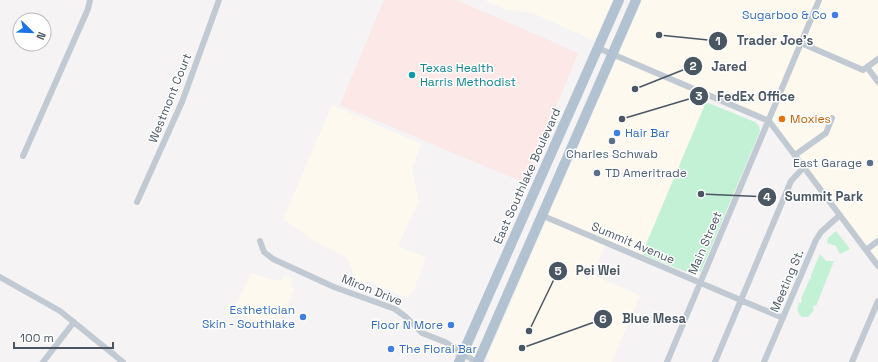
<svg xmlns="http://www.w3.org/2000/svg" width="878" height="362" viewBox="0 0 878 362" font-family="'Space Grotesk',sans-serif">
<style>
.commercial{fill:#fdf9ef}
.medical{fill:#fce8e6}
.green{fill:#c3f1d5}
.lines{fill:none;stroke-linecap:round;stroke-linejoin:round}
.minor{stroke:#c1cad2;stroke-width:6}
.primary{stroke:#b3c2d1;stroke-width:10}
.shop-dot{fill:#3f7fe0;stroke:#fff;stroke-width:1.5}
.culture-dot{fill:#0f9aa8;stroke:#fff;stroke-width:1.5}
.food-dot{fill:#e8710a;stroke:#fff;stroke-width:1.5}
.service-dot{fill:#5c6f8a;stroke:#fff;stroke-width:1.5}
.labels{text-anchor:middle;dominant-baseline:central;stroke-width:3;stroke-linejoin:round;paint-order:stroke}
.shop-label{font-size:12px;fill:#366cbe;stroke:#fff;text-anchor:end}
.culture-label{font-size:12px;fill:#0d838f;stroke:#fff;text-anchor:start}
.street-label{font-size:12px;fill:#4a5661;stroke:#fff}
.food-label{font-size:12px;fill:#c56008;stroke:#fff;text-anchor:start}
.service-label{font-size:12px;fill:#4e5e75;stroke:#fff}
.leader{fill:none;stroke:#4a5661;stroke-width:1.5}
.callout-dot{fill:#4a5661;stroke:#fff;stroke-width:1.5}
.mark-label{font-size:12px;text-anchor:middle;font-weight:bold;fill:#fff}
.callout-label{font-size:13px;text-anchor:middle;font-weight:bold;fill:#4a5661;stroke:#fff;stroke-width:3;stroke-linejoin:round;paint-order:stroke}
</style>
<rect width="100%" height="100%" fill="#f5f3f3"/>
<path class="commercial" d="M484 0H613L594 41 533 13 505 9Z
M642 0H878V266L769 121 710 95 640 258 606 244 592 275 640 295 612 362H490L487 357Z
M332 105 421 144 412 169 419 201 398 246 426 257 414 290 406 298 366 280 363 287 355 279 347 258 313 240 283 219Z
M251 273 274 280 281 281 285 275 293 279 290 286 294 289 277 330 233 312Z"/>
<path class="medical" d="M384 0H456L578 53 525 183 340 105Z"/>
<path class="green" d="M706 102 755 122 759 126 760 131 701 271 694 275 642 254Z
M836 231 850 249 840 254 836 246 827 243 828 238Z
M820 254 826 261H834L816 306 814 305 813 308 814 310 808 317H802C797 313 797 309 799 303H801L802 300 801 299 810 278 811 279V275Z"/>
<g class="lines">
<path class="minor" d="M801 43 863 70 878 59
M598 48 769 121 878 266
M867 67 878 82
M795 155 826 133 832 118
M23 156 88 9 90 0
M137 202 182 102 219 0
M541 215 783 318
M260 241 264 252 273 259 334 287 395 309 406 317 422 333 445 342 476 362
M866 250 878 241
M0 277 60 311 123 362
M43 362 74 322
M667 362 819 0
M715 362 791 181 804 167
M764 362 816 240 821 232 840 215
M852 362 878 301"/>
<path class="primary" d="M459 362 619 0
M478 362 636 0"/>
</g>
<g class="shop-dot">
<circle cx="835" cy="15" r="4"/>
<circle cx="617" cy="133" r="4"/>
<circle cx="303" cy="317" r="4"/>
<circle cx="451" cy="325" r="4"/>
<circle cx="391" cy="349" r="4"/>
</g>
<circle class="culture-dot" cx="412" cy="75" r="4"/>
<circle class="food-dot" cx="782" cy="119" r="4"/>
<g class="service-dot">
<circle cx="612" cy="141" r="4"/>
<circle cx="870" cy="163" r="4"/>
<circle cx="597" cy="173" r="4"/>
</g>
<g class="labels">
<g class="shop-label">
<text x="827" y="15">Sugarboo &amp; Co</text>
<text x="625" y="133" text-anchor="start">Hair Bar</text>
<text x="295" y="310">Esthetician<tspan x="295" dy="14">Skin - Southlake</tspan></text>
<text x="443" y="325">Floor N More</text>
<text x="399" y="349" text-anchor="start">The Floral Bar</text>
</g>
<g class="culture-label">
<text x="420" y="68">Texas Health<tspan x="420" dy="14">Harris Methodist</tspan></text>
</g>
<g class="street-label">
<text transform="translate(170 98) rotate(-68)">Westmont Court</text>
<text transform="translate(527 176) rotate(-66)">East Southlake Boulevard</text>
<text transform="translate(633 243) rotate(23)">Summit Avenue</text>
<text transform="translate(705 243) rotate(-67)">Main Street</text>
<text transform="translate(787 281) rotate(-67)">Meeting St.</text>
<text transform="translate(372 290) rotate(22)">Miron Drive</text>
</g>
<g class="food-label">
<text x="790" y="119">Moxies</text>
</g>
<g class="service-label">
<text x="612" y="154">Charles Schwab</text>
<text x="862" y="163" text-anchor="end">East Garage</text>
<text x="605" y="173" text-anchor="start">TD Ameritrade</text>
</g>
</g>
<path class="leader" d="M659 35L718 41M635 89L693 66M622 119L699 96M701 194L767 197M529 331L558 271M522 348L603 319"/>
<g class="callout-dot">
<circle cx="659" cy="35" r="4"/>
<circle cx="635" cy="89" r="4"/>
<circle cx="622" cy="119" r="4"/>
<circle cx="701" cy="194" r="4"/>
<circle cx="529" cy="331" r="4"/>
<circle cx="522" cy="348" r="4"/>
<circle cx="718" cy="41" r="10"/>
<circle cx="693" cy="66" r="10"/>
<circle cx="699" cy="96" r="10"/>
<circle cx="767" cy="197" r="10"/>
<circle cx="558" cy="271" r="10"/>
<circle cx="603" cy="319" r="10"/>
</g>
<g class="mark-label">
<text x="718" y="45">1</text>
<text x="693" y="70">2</text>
<text x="699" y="100">3</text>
<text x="767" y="201">4</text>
<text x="558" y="275">5</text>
<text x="603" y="323">6</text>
</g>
<g class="callout-label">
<text x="775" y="45">Trader Joe's</text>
<text x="729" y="71">Jared</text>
<text x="756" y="101">FedEx Office</text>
<text x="824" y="201">Summit Park</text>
<text x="598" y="275">Pei Wei</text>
<text x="654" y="323">Blue Mesa</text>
</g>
<g transform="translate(32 32) rotate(113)"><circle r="19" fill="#ffffff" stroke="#b7bbc0"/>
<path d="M0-3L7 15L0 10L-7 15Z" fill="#1a73e8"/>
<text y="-6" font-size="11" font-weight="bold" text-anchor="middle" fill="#4a5661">N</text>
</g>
<path d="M14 342v6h99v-6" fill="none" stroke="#4a5661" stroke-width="2"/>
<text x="20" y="342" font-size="12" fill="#4a5661" stroke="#ffffff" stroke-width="3" paint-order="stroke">100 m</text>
</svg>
